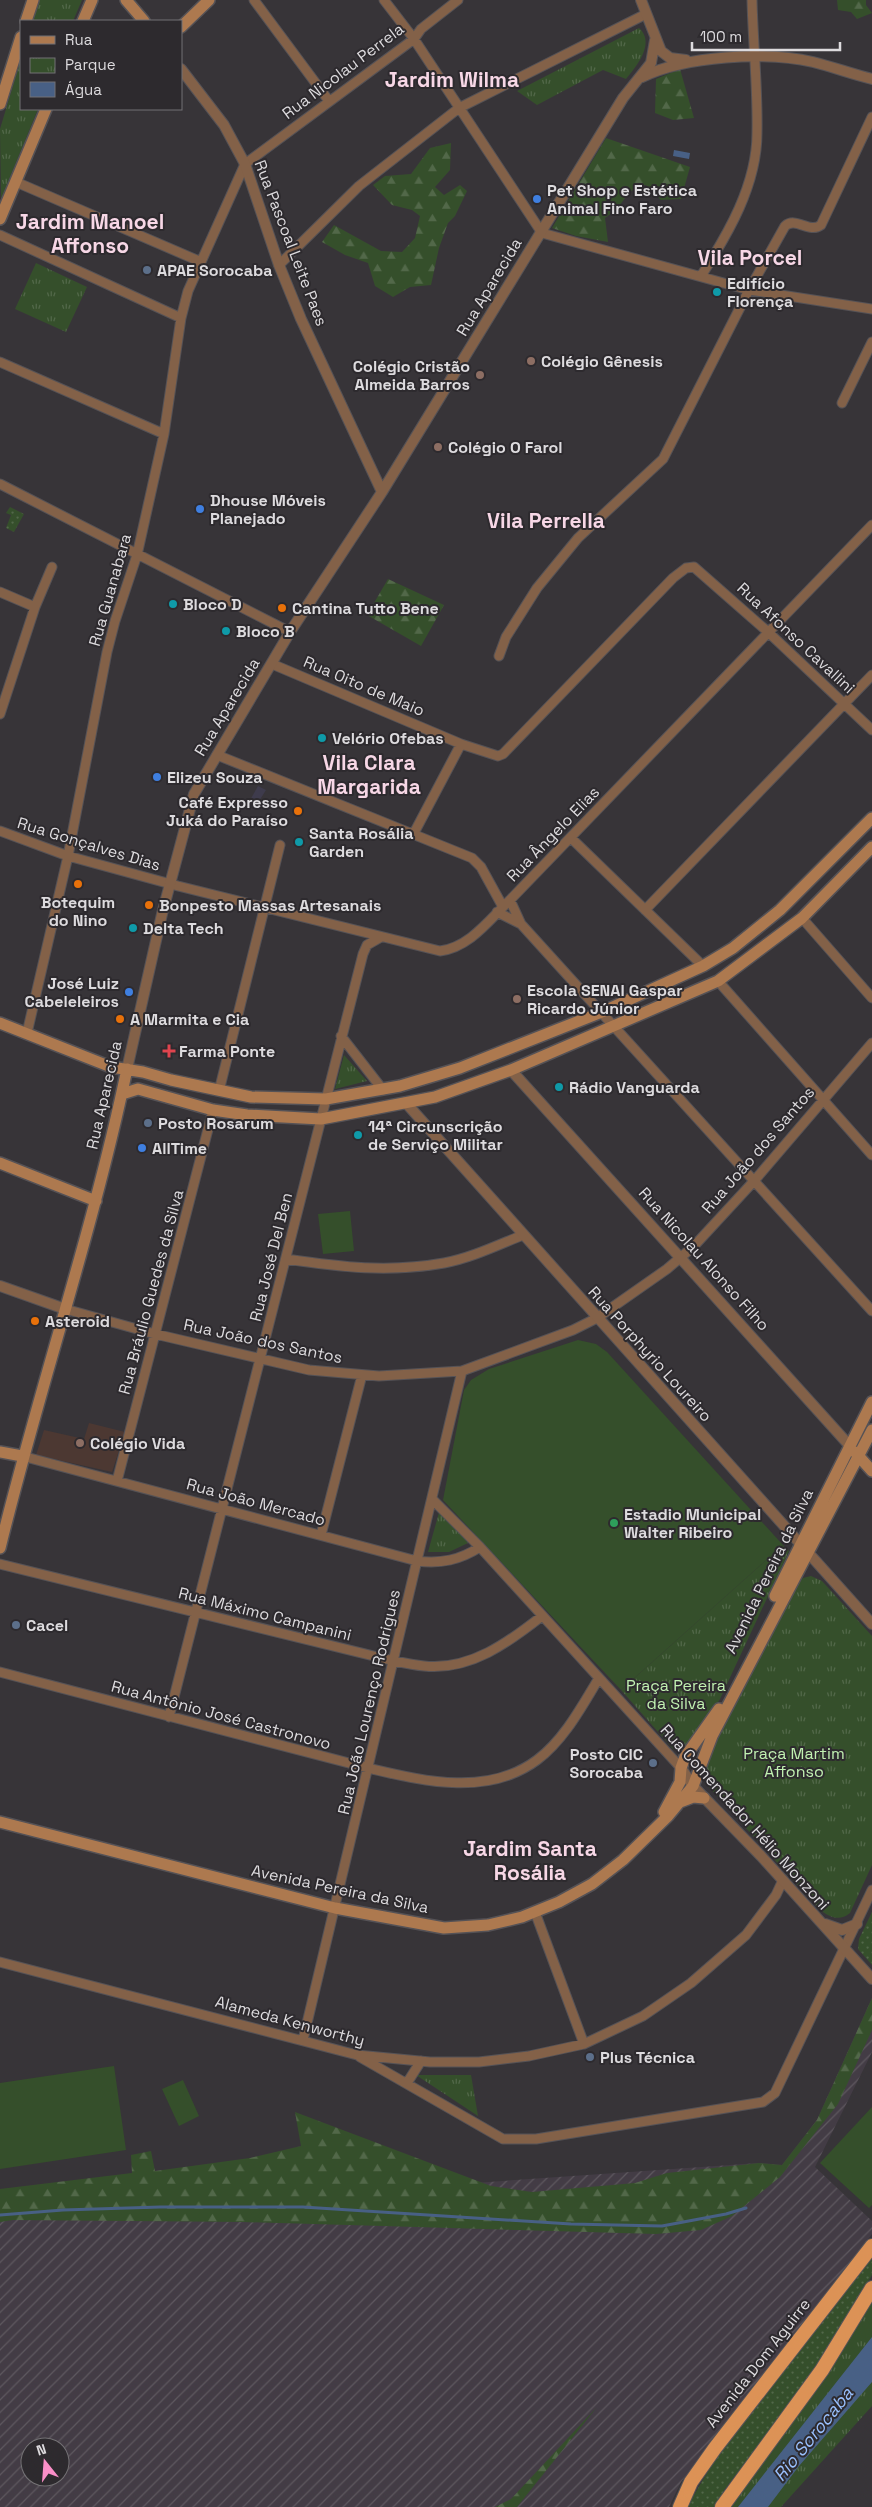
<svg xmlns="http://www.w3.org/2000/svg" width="872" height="2507" viewBox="0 0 872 2507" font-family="'Space Grotesk',sans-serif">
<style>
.commercial{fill:#3e3b4c}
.industrial{fill:url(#industrial-furrows);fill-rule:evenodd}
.education{fill:#4c3832}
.grass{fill:url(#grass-dots)}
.forest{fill:url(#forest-firs)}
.park{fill:url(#park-tufts)}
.pitch{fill:#354f2b}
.water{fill:#486085}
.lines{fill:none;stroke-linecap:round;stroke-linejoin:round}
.stream{stroke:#486085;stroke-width:3}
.minor-casing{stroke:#555256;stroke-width:11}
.tertiary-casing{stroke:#555256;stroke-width:12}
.secondary-casing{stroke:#555256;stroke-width:14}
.trunk-casing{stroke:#555256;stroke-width:16}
.minor{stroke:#836148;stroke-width:9}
.tertiary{stroke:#836148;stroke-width:10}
.secondary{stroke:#ad794f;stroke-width:11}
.trunk{stroke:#dc9256;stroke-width:14}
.shop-dot{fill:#3f7fe0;stroke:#2d2a2e;stroke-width:2}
.service-dot{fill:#5c6f8a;stroke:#2d2a2e;stroke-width:2}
.culture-dot{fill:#0f9aa8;stroke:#2d2a2e;stroke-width:2}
.education-dot{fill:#8d6e63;stroke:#2d2a2e;stroke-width:2}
.food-dot{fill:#e8710a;stroke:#2d2a2e;stroke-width:2}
.health-dot{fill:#e0444e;stroke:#2d2a2e;stroke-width:2}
.leisure-dot{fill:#2e9e5b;stroke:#2d2a2e;stroke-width:2}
.labels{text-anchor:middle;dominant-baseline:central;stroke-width:4;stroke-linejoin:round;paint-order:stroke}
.street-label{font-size:16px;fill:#dddbde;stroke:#2d2a2e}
.poi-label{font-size:16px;font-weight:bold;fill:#dddbde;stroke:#2d2a2e;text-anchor:start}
.park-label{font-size:16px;fill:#c1f1b1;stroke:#2d2a2e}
.water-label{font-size:18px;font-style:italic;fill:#99c0fe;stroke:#2d2a2e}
.district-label{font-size:21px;font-weight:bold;fill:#f7d7e6;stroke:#2d2a2e}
</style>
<defs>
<pattern id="industrial-furrows" width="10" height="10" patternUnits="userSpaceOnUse" patternTransform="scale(1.25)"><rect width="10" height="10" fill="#433c45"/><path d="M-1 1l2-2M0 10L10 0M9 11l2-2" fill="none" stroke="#5e585f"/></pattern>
<pattern id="grass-dots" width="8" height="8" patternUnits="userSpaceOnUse" patternTransform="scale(1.25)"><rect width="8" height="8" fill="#354f2b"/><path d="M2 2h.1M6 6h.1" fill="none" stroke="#526849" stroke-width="1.8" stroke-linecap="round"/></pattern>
<pattern id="forest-firs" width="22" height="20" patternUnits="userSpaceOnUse" patternTransform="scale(1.25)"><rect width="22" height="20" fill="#354f2b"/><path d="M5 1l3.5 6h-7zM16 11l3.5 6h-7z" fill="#526849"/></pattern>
<pattern id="park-tufts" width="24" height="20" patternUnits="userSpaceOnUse" patternTransform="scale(1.25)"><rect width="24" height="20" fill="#354f2b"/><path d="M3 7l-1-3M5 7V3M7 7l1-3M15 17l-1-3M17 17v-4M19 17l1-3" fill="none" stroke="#526849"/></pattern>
</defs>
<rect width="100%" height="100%" fill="#373438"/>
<path class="commercial" d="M258 786 266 790 256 806 249 802Z"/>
<path class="industrial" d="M872 1998V2052L815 2167 872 2221V2234L681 2482 669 2507H0V2207L317 2194 759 2163 782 2165 817 2120ZM30 2447H60V2477H30Z"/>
<path class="education" d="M89 1423 125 1432 112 1472 36 1455 44 1430 84 1439Z"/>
<path class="grass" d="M10 507 24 514 14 532 6 528 11 515 6 513Z
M872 1912V1965L858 1949 859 1939Z
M872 2255V2275L818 2367 725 2489 714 2507H687L722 2447Z"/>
<path class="forest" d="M837 0H866V5L872 13 857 19 851 12 838 10Z
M680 69 694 118 673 120 655 113 656 79Z
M606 138 690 167 681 199 661 200 646 185C630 187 628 196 618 207 615 211 610 214 605 218L608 242 576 236 552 228Z
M451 143 450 170 435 187 444 195 460 185 467 191 455 216 448 223 439 248 431 285 410 287 393 297 375 286 368 263 345 255 322 242 334 225 381 251 402 252 415 238 420 216 412 210 392 205 373 185 385 176 411 174 430 148Z
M388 579 444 605 421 646 367 615Z
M872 1998V2030L838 2104 780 2177 732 2216 701 2230 656 2234 243 2222 13 2220 0 2222V2189L132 2173 131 2155 151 2151 155 2171 250 2158 301 2146 295 2112 491 2186 532 2192 635 2183 667 2173 759 2163 782 2165 817 2120Z
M597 2407 517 2507H495L511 2499Z"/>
<path class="park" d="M39 0H82L73 21H33Z
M639 28C656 43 636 67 626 79L603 70 537 105 517 91Z
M21 59V109H38L1 199 0 129Z
M36 263 87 287 66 332 15 309Z
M344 1055 367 1081 335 1089Z
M440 1509 468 1543 449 1552H428Z
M783 1545 789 1551 720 1699 689 1749 674 1750 621 1690Z
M811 1576 822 1581 872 1636V1865L850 1913C839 1922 830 1917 820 1910L708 1786 703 1779 704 1766 797 1586 803 1578Z
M416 2075H471L478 2116Z
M872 2301V2406L781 2507H729Z"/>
<path class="pitch" d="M350 1211 354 1251 323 1254 318 1214Z
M578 1340 596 1344 607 1352 783 1545 621 1690 443 1500 464 1390 471 1380 489 1369Z
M114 2066 126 2150 0 2169V2083Z
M183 2080 199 2116 179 2126 162 2089Z
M872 2107V2205L869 2208 820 2163Z"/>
<path class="water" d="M674 150 690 153 689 159 673 156Z
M872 2337V2382L799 2466 768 2507H738Z"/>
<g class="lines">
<path class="stream" d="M0 2215 63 2210 160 2207H303L571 2224 662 2226 726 2214 746 2208"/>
<g class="minor-casing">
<path id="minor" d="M254 0 329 101
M384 0 414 39 542 233 749 290 872 309
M16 182 199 261
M0 235 181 318
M279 265 359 186 459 108 646 14
M701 276C728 234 757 185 757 133 758 89 753 44 752 0
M0 362 164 434
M842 403 872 342
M0 484 290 632
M0 592 35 607
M499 656 506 637 537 588 578 538 663 459 749 290 785 226C796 216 809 234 821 225L872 117
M272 664 461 744 498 756 503 754 673 578 686 568 694 567 768 632 872 730
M0 714 35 607 52 567
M217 755 472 858 481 867 503 907
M0 831 68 856 178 886 440 951C470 947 489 920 510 900L872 525
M414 833 461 744
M571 838 703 966
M510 900 521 924 872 1311
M645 910 872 675
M497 912 521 924
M802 918 872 998
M718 981 872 1155
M27 1033 68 856 107 652 115 621 137 555 164 434 181 318 188 291 245 164 414 39 421 29 458 0
M341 1036 383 1090
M219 1091 280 845
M286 1259C341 1267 388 1273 444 1263 471 1258 498 1245 523 1235
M65 1309 155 1334 309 1370 379 1376 462 1371 573 1330 597 1318 667 1269 694 1246 754 1181 872 1043
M22 1456 417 1561C441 1564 460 1560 480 1547
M117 1481 213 1110
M432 1499 480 1547 681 1768
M321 1535 362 1375
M0 1564 394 1661C404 1663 414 1665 424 1666 470 1671 509 1642 542 1616
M0 1672 368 1768C424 1781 487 1797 537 1760 564 1740 582 1706 599 1678
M169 1717 363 954 367 945 381 937
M535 1912 584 2044
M0 1962 357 2055 430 2062H479L529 2056 584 2044 643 2016 691 1983 746 1935 776 1895 783 1880
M303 2040 462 1371
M360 2057 503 2139H536L763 2102 775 2093 872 1890
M407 2083 421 2061"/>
</g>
<g class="tertiary-casing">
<path id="tertiary" d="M641 0 661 51 670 58 686 60
M181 69 224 125 245 164 279 265 301 319 382 492
M642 77C686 56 765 51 813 62 833 67 852 74 872 79
M127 1069 162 914 194 794 290 632 382 492 623 98 651 63 655 40
M511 1070 849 1445
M406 1103 872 1624
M0 1286 65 1309
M681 1768 693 1786 761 1856 872 1979
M825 1924 842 1930 857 1924"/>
</g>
<g class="secondary-casing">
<path id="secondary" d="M126 0 144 21
M26 21 33 0
M83 21 92 0
M181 27 209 0
M0 104 21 37
M0 219 46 109
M0 1023 111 1067 143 1072 171 1080 251 1097 326 1099 400 1086 460 1068 602 1012 703 966 733 948 780 910 872 818
M122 1094 138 1089 213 1110 247 1115 321 1119 435 1097 511 1070 718 981 802 918 872 847
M0 1163 96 1201
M0 1452 22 1456
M855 1452 872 1471
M0 1548C39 1388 93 1231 127 1069
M775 1596 872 1402
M680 1802 693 1797 704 1798
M664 1812 680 1782 681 1768 685 1757 719 1709
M0 1822 335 1908 444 1928 488 1925 522 1917 559 1902 592 1884 623 1860 668 1816 693 1786 712 1736 872 1430"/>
</g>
<g class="trunk-casing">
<path id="trunk" d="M680 2507 691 2482 715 2448 872 2246
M722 2507 822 2370 872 2288"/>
</g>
<use href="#minor" class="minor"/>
<use href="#tertiary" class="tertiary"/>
<use href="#secondary" class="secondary"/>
<use href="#trunk" class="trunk"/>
</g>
<g class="shop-dot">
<circle cx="537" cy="199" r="5"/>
<circle cx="200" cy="509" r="5"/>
<circle cx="157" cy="777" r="5"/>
<circle cx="129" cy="992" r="5"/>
<circle cx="142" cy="1148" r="5"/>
</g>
<g class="service-dot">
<circle cx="147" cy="270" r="5"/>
<circle cx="148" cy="1123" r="5"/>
<circle cx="16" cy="1625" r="5"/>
<circle cx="653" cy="1763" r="5"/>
<circle cx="590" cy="2057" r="5"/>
</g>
<g class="culture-dot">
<circle cx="717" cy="292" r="5"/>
<circle cx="173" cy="604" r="5"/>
<circle cx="226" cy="631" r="5"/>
<circle cx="322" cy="738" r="5"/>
<circle cx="299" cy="842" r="5"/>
<circle cx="133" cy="928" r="5"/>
<circle cx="559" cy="1087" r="5"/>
<circle cx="358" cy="1135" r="5"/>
</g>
<g class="education-dot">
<circle cx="531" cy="361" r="5"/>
<circle cx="480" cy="375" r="5"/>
<circle cx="438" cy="447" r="5"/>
<circle cx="517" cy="999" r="5"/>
<circle cx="80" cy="1443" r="5"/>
</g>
<g class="food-dot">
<circle cx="282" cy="608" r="5"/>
<circle cx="298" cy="811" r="5"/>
<circle cx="78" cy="884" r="5"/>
<circle cx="149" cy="905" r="5"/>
<circle cx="120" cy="1019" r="5"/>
<circle cx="35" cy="1321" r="5"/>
</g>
<path class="health-dot" d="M166.5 1043.5h5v5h5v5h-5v5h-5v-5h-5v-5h5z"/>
<circle class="leisure-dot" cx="614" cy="1523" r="5"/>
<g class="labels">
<g class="street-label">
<text transform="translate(343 71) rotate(-37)">Rua Nicolau Perrela</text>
<text transform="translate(291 243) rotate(69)">Rua Pascoal Leite Paes</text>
<text transform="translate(489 287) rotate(-59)">Rua Aparecida</text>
<text transform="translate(110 590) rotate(-74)">Rua Guanabara</text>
<text transform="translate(796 638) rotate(43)">Rua Afonso Cavallini</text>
<text transform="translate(364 686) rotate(23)">Rua Oito de Maio</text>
<text transform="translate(227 707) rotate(-59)">Rua Aparecida</text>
<text transform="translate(553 834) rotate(-46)">Rua Ângelo Elias</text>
<text transform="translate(89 844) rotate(17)">Rua Gonçalves Dias</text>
<text transform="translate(104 1095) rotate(-77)">Rua Aparecida</text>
<text transform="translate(758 1150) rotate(-49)">Rua João dos Santos</text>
<text transform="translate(271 1257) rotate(-76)">Rua José Del Ben</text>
<text transform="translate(704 1259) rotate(48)">Rua Nicolau Alonso Filho</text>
<text transform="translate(151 1292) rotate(-75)">Rua Bráulio Guedes da Silva</text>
<text transform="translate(263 1341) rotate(12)">Rua João dos Santos</text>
<text transform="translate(650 1354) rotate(48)">Rua Porphyrio Loureiro</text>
<text transform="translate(256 1502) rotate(15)">Rua João Mercado</text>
<text transform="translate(769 1571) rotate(-64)">Avenida Pereira da Silva</text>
<text transform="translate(265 1614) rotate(14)">Rua Máximo Campanini</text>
<text transform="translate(369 1702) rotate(-77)">Rua João Lourenço Rodrigues</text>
<text transform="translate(221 1715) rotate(15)">Rua Antônio José Castronovo</text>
<text transform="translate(745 1817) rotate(48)">Rua Comendador Hélio Monzoni</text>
<text transform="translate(340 1889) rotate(12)">Avenida Pereira da Silva</text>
<text transform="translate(290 2021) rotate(15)">Alameda Kenworthy</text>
<text transform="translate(758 2363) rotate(-52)">Avenida Dom Aguirre</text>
</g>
<g class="poi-label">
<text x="547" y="190">Pet Shop e Estética<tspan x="547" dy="18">Animal Fino Faro</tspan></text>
<text x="157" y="270">APAE Sorocaba</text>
<text x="727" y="283">Edifício<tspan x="727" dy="18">Florença</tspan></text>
<text x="541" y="361">Colégio Gênesis</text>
<text x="470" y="366" text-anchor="end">Colégio Cristão<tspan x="470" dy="18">Almeida Barros</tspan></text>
<text x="448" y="447">Colégio O Farol</text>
<text x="210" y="500">Dhouse Móveis<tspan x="210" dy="18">Planejado</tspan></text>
<text x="183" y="604">Bloco D</text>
<text x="292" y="608">Cantina Tutto Bene</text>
<text x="236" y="631">Bloco B</text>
<text x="332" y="738">Velório Ofebas</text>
<text x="167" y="777">Elizeu Souza</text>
<text x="288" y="802" text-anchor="end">Café Expresso<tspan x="288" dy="18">Juká do Paraíso</tspan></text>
<text x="309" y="833">Santa Rosália<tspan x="309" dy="18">Garden</tspan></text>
<text x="78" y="902" text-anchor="middle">Botequim<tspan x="78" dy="18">do Nino</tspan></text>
<text x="159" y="905">Bonpesto Massas Artesanais</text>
<text x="143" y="928">Delta Tech</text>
<text x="119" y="983" text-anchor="end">José Luiz<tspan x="119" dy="18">Cabeleleiros</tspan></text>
<text x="527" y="990">Escola SENAI Gaspar<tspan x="527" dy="18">Ricardo Júnior</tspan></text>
<text x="130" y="1019">A Marmita e Cia</text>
<text x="179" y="1051">Farma Ponte</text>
<text x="569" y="1087">Rádio Vanguarda</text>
<text x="158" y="1123">Posto Rosarum</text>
<text x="368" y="1126">14ª Circunscrição<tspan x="368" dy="18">de Serviço Militar</tspan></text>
<text x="152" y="1148">AllTime</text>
<text x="45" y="1321">Asteroid</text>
<text x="90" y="1443">Colégio Vida</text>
<text x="624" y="1514">Estadio Municipal<tspan x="624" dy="18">Walter Ribeiro</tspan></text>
<text x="26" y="1625">Cacel</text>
<text x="643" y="1754" text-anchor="end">Posto CIC<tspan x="643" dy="18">Sorocaba</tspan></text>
<text x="600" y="2057">Plus Técnica</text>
</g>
<g class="park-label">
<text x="676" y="1685">Praça Pereira<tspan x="676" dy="18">da Silva</tspan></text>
<text x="794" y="1753">Praça Martim<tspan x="794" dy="18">Affonso</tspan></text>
</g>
<g class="water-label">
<text transform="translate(813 2434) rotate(-51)">Rio Sorocaba</text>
</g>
<g class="district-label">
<text x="452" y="79">Jardim Wilma</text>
<text x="90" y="221">Jardim Manoel<tspan x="90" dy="24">Affonso</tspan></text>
<text x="750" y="257">Vila Porcel</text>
<text x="546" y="520">Vila Perrella</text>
<text x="369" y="762">Vila Clara<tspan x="369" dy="24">Margarida</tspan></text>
<text x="530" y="1848">Jardim Santa<tspan x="530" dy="24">Rosália</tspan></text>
</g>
</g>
<rect x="20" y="20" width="162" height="90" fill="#2d2a2e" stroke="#737174"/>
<rect x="30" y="36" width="25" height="8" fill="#ad794f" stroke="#737174"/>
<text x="65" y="45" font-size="15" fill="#dddbde">Rua</text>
<rect x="30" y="58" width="25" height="15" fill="url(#park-tufts)" stroke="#737174"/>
<text x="65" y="70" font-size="15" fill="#dddbde">Parque</text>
<rect x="30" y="82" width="25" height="15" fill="#486085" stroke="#737174"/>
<text x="65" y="95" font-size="15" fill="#dddbde">Água</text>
<g transform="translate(45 2462) rotate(343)"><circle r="24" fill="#2d2a2e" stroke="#737174"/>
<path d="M0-4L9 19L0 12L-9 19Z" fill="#fa8fc8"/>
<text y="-8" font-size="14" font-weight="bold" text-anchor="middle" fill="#dddbde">N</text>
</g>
<path d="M692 42v8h148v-8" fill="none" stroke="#dddbde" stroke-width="2.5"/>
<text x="700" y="42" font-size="15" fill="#dddbde" stroke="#2d2a2e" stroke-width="4" paint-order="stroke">100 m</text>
</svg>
